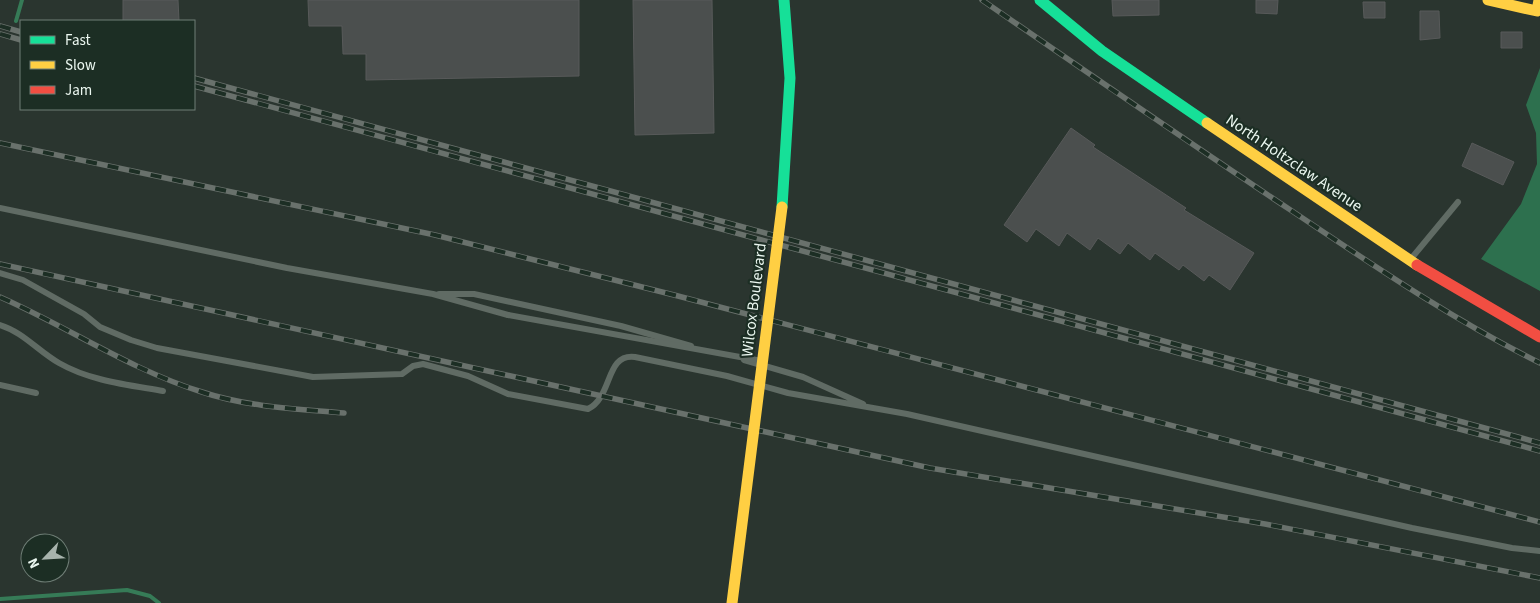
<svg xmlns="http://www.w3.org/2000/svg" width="1540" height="603" viewBox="0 0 1540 603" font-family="'Source Sans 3',sans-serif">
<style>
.forest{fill:#2d704e}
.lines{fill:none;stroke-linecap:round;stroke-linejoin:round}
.stream{stroke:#367b57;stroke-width:4}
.building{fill:#4b4f4e;stroke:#585a5a}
.lane{stroke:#606b64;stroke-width:6}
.fast{stroke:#16e098;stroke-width:11}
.slow{stroke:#ffcf43;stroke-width:11}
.jam{stroke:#f24e42;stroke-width:11}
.rail-casing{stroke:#69716c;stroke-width:5.5}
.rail{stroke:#1c2e24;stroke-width:4;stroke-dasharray:11;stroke-linecap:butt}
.lane-bridge{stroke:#606b64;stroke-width:6}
.slow-bridge{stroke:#ffcf43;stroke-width:11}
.labels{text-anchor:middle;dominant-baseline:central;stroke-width:4.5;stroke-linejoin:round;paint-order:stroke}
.street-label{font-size:16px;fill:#ebf7f0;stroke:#1c2e24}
</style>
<rect width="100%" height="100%" fill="#2a352f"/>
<path class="forest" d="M1540 68V291L1481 259 1521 204 1537 164 1536 133 1526 105Z"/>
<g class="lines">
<path class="stream" d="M16 21 22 0
M0 599 127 590 150 596 159 603"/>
</g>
<path class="building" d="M123 0H178L179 21H123Z
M308 0H579V76L366 80V54H343L342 26H309Z
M633 0H712L714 133 635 135Z
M1112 0H1159V15L1113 16Z
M1256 0H1278L1277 14 1256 13Z
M1363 2H1385V18H1364Z
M1420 11H1439L1440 38 1420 40Z
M1501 32H1522V48H1501Z
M1071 128 1095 145 1093 147 1186 208 1184 210 1254 253 1230 290 1209 275 1204 281 1183 265 1179 270 1155 253 1150 260 1128 243 1120 254 1098 238 1090 250 1067 233 1059 246 1036 229 1027 242 1004 225Z
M1472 143 1514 162 1503 185 1462 166Z"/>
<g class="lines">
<path class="lane" d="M0 208 287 268 433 294 508 315
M1410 260 1458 202
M0 273 23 280 84 314 100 327 131 340 157 348 313 377 402 374 413 366 423 364 468 376 508 394 588 409C613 397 605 353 635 357L727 376 788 393 907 414 1412 528 1512 548 1540 551
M439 294H474L621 326 691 346
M0 325C23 332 38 351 59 363 90 381 129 385 163 391
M744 360 803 377 863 404
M0 385 36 393"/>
<path class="fast" d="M1040 0 1102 51 1207 123
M782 207 790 78 784 0"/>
<path class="slow" d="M1488 0 1537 11 1539 0
M1207 123 1417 265"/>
<path class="jam" d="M1417 265 1540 337"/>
<g class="rail-casing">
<path id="rail" d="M982 0C1085 71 1188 142 1292 211 1373 265 1453 320 1540 363
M0 26 21 32
M0 34 21 40
M194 78 1540 443
M194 86 1540 451
M0 143 435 235 678 296 1540 522
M0 264 930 468 1265 524 1540 578
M0 297C68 327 131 370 202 392 247 407 298 409 344 413"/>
</g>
<use href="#rail" class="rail"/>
<path class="lane-bridge" d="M508 315 762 361"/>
<path class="slow-bridge" d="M732 603 782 207"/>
</g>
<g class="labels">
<g class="street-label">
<text transform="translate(1294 163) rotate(34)">North Holtzclaw Avenue</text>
<text transform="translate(754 300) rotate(-83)">Wilcox Boulevard</text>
</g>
</g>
<rect x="20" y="20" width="175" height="90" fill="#1c2e24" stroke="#6f7e76"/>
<rect x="30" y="36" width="25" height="8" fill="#16e098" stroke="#6f7e76"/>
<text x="65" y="45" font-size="15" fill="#ebf7f0">Fast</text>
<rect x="30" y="61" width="25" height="8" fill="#ffcf43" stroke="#6f7e76"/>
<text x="65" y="70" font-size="15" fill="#ebf7f0">Slow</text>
<rect x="30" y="86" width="25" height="8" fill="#f24e42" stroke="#6f7e76"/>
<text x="65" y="95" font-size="15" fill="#ebf7f0">Jam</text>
<g transform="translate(45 558) rotate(245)"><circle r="24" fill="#1c2e24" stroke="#6f7e76"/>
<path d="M0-4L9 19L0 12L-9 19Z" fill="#a7b3ac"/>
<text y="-8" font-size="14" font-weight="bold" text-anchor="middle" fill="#ebf7f0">N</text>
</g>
</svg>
